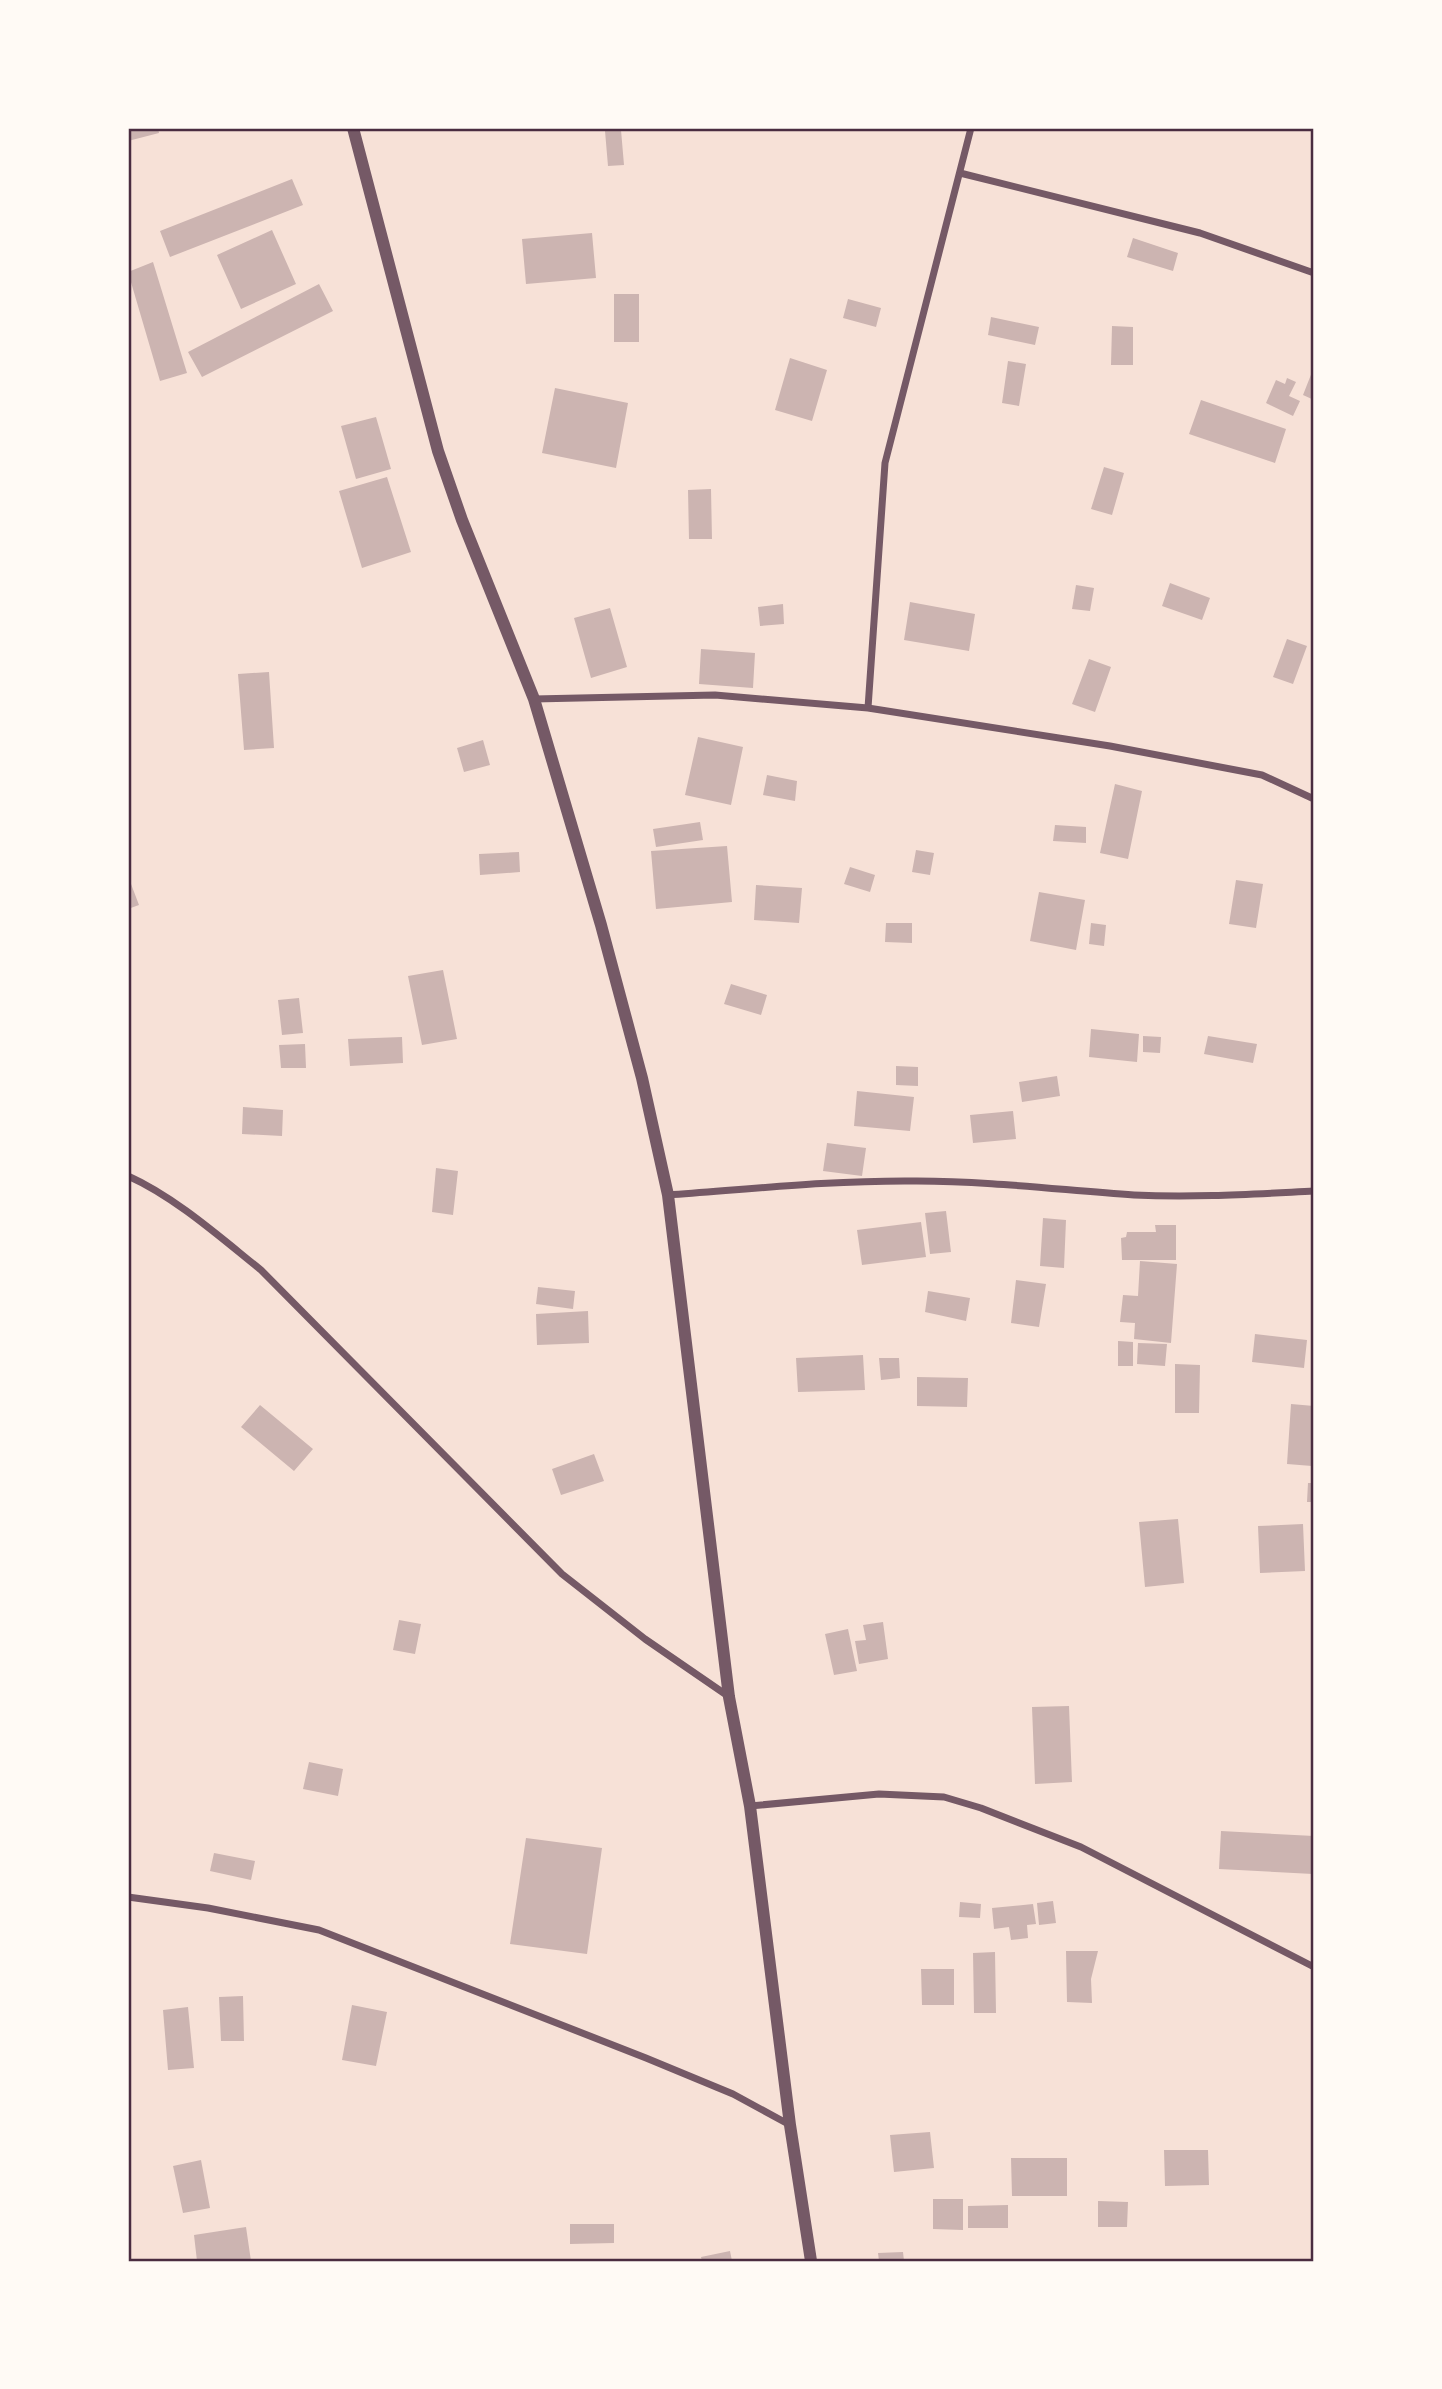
<svg xmlns="http://www.w3.org/2000/svg" width="1442" height="2389" viewBox="0 0 1442 2389" font-family="'Open Sans',sans-serif">
<style>
.building{fill:#ccb4b1}
.lines{fill:none;stroke-linecap:round;stroke-linejoin:round}
.minor{stroke:#755966;stroke-width:7}
.tertiary{stroke:#755966;stroke-width:12}
.neatline{fill:none;stroke:#4a2c40;stroke-width:2.5}
</style>
<rect width="100%" height="100%" fill="#f7e1d7"/>
<path class="building" d="M128 128H158L159 133 128 141Z
M621 130 624 165 608 166 605 131Z
M292 179 303 205 170 257 160 231Z
M272 230 296 284 241 309 217 255Z
M592 233 596 278 526 284 522 239Z
M1133 238 1178 253 1173 271 1127 257Z
M153 262 187 373 160 381 128 272Z
M319 284 333 311 202 377 188 352Z
M614 294H639V342H614Z
M848 299 881 308 876 327 843 318Z
M991 317 1039 327 1035 345 988 335Z
M1112 326 1133 327V365H1111Z
M790 358 827 370 812 421 775 410Z
M1008 361 1026 364 1019 406 1002 403Z
M1314 367V400L1303 395Z
M1287 378 1296 382 1289 396 1300 401 1293 416 1266 403 1276 380 1285 384Z
M555 388 628 403 616 468 542 453Z
M1201 400 1286 429 1275 463 1189 434Z
M376 417 391 469 356 479 341 426Z
M1104 467 1124 473 1112 515 1091 509Z
M387 477 411 552 362 568 339 491Z
M711 489 712 539H689L688 490Z
M1170 583 1210 598 1202 620 1162 606Z
M1076 585 1094 588 1090 611 1072 609Z
M910 602 975 614 969 651 904 640Z
M783 604 784 624 760 626 758 607Z
M610 608 627 667 591 678 574 618Z
M1287 639 1307 646 1293 684 1273 677Z
M701 649 755 653 753 688 699 684Z
M1089 659 1111 667 1095 712 1072 704Z
M269 672 274 748 244 750 238 674Z
M698 737 743 747 731 805 685 795Z
M483 740 490 765 464 772 457 748Z
M767 775 797 781 795 801 763 795Z
M1115 784 1142 791 1128 859 1100 853Z
M700 822 703 840 656 847 653 829Z
M1055 825 1086 827V843L1053 841Z
M727 846 732 902 656 909 651 851Z
M916 850 934 853 930 875 912 872Z
M519 852 520 872 480 875 479 854Z
M850 867 875 875 870 892 844 884Z
M128 876 139 905 128 909Z
M1236 880 1263 884 1256 928 1229 924Z
M756 885 802 888 799 923 754 920Z
M1039 892 1085 900 1076 950 1030 941Z
M886 923H912V943L885 942Z
M1091 923 1106 925 1104 946 1089 944Z
M443 970 457 1039 422 1045 408 976Z
M731 984 767 995 761 1015 724 1004Z
M299 998 303 1033 282 1035 278 1000Z
M1091 1029 1139 1034 1137 1062 1089 1057Z
M1143 1036 1161 1037 1160 1053 1143 1052Z
M1208 1036 1257 1044 1253 1063 1204 1054Z
M402 1037 403 1063 350 1066 348 1039Z
M305 1044 306 1068H281L279 1045Z
M896 1066 918 1067V1086L896 1085Z
M1057 1076 1060 1096 1022 1102 1019 1082Z
M857 1091 914 1097 910 1131 854 1126Z
M243 1107 283 1110 282 1136 242 1134Z
M1013 1111 1016 1139 973 1143 970 1115Z
M827 1143 866 1148 862 1176 823 1171Z
M436 1168 458 1171 453 1215 432 1212Z
M946 1211 951 1252 930 1254 925 1213Z
M1043 1218 1066 1220 1064 1268 1040 1266Z
M921 1222 926 1257 862 1265 857 1230Z
M1155 1225H1176V1260H1122L1121 1238 1126 1237 1127 1232H1156Z
M1140 1261 1177 1264 1171 1343 1134 1339 1135 1323 1120 1322 1123 1295 1138 1296Z
M1016 1280 1046 1284 1039 1327 1011 1323Z
M538 1287 575 1291 573 1309 536 1304Z
M928 1291 970 1298 966 1321 925 1312Z
M588 1311 589 1343 537 1345 536 1314Z
M1255 1334 1307 1340 1304 1368 1252 1362Z
M1118 1341 1133 1342V1366H1118Z
M1138 1343 1167 1344 1165 1366 1137 1364Z
M863 1355 865 1390 798 1392 796 1358Z
M879 1358H899L900 1378 881 1380Z
M1175 1364 1200 1365 1199 1413H1175Z
M917 1377 968 1378 967 1407 917 1406Z
M1291 1404 1314 1406 1312 1466 1287 1464Z
M260 1405 313 1449 294 1471 241 1427Z
M594 1454 604 1481 561 1495 552 1469Z
M1308 1483H1314V1502H1307Z
M1178 1519 1184 1583 1145 1587 1139 1522Z
M1303 1524 1305 1571 1260 1573 1258 1526Z
M399 1620 421 1624 415 1654 393 1650Z
M883 1622 888 1659 859 1664 855 1641 866 1640 863 1625Z
M848 1629 857 1671 834 1675 825 1634Z
M1069 1706 1072 1782 1035 1784 1032 1707Z
M309 1762 343 1769 338 1796 303 1789Z
M1221 1831 1314 1836 1313 1874 1219 1869Z
M526 1838 602 1848 587 1954 510 1944Z
M214 1853 255 1861 251 1880 210 1871Z
M1053 1901 1056 1923 1039 1925 1037 1903Z
M960 1902 981 1904 980 1918 959 1917Z
M1033 1904 1036 1924 1027 1925 1028 1938 1011 1940 1009 1927 994 1929 992 1908Z
M1066 1951H1098L1091 1979 1092 2003 1067 2002Z
M995 1952 996 2013H974L973 1953Z
M921 1969H954V2005H922Z
M243 1996 244 2041H221L219 1997Z
M352 2005 387 2012 376 2066 342 2060Z
M188 2007 194 2068 168 2070 163 2010Z
M930 2132 934 2168 894 2172 890 2135Z
M1164 2150H1208L1209 2185 1165 2186Z
M1011 2158H1067V2196H1012Z
M201 2160 210 2208 183 2213 173 2166Z
M933 2199H963V2230L933 2229Z
M1098 2201 1128 2202 1127 2227H1098Z
M1008 2205V2228H968V2206Z
M570 2224H614V2243L570 2244Z
M246 2227 251 2261H197L194 2235Z
M730 2251 732 2261H702L701 2257Z
M903 2252 904 2261H879L878 2253Z"/>
<g class="lines">
<path class="minor" d="M960 173 1200 233 1314 273
M534 699 715 695 868 708 1110 746 1262 775 1314 799
M868 708 885 463 971 128
M128 1176C175 1197 221 1238 261 1270L562 1574 645 1639 728 1696
M668 1195C751 1189 834 1180 917 1181 990 1181 1061 1190 1134 1195 1194 1198 1254 1194 1314 1191
M750 1806 879 1794 944 1797 981 1808 1081 1847 1314 1967
M128 1897 208 1908 319 1930 646 2058 733 2094 790 2125"/>
<path class="tertiary" d="M353 128 438 451 462 520 534 699 601 925 642 1078 668 1195 729 1697 750 1806 790 2125 811 2261"/>
</g>
<rect width="1442" height="2389" fill="none" stroke="#fffaf5" stroke-width="259"/>
<rect x="130" y="130" width="1182" height="2130" class="neatline"/>
</svg>
